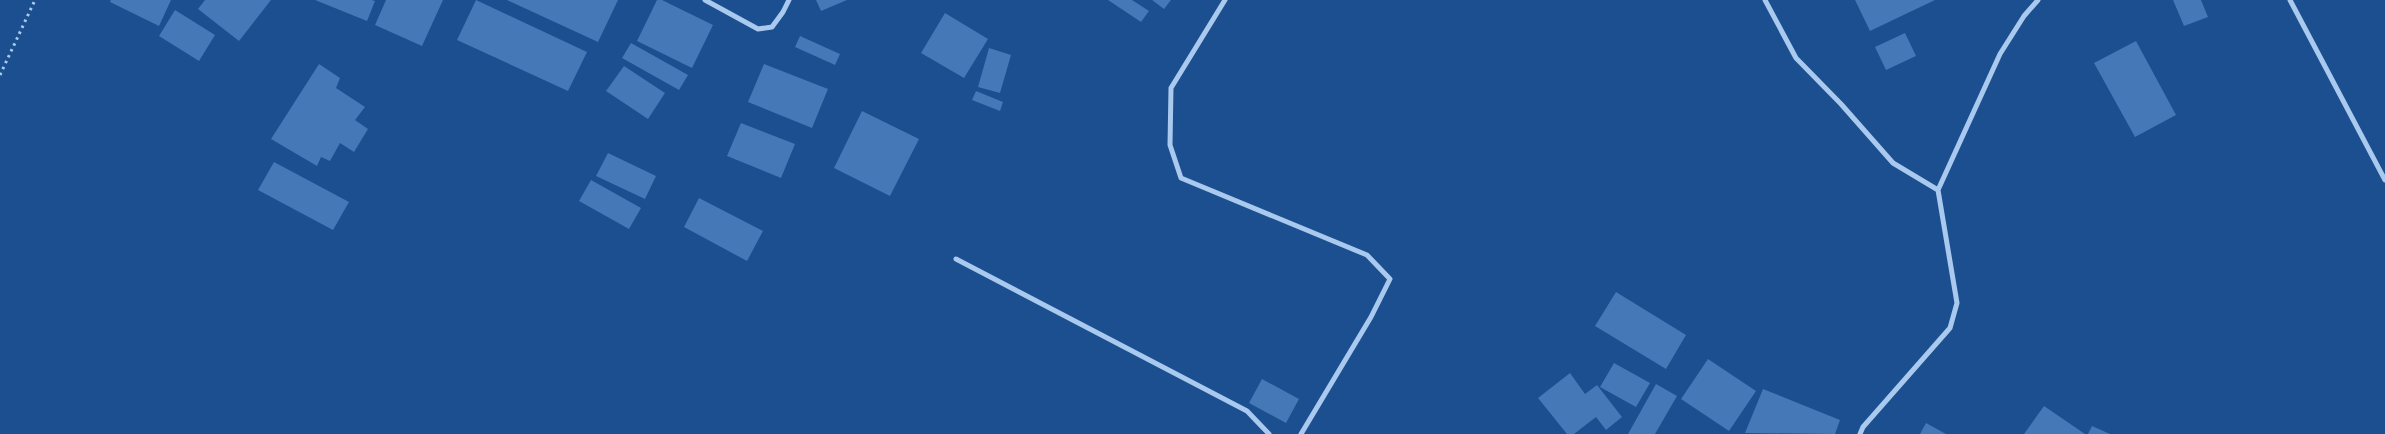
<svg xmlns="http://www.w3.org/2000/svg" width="2385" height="434" viewBox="0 0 2385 434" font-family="'Asap Condensed',sans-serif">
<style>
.building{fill:#4478b7}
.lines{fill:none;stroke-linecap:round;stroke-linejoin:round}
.path{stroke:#a9c9ee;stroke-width:3;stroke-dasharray:2.5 4;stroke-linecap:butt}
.minor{stroke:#a9c9ee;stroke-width:5}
</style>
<rect width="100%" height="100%" fill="#1b4f8f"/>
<path class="building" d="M111 0H171L159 26 110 2Z
M205 0H271L239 41 198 9Z
M315 0H372L375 1 367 21Z
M386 0H443L422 46 375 25Z
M476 0 587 52 568 91 457 40Z
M507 0H618L598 42Z
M657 0H662L713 25 692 68 637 41Z
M816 0H847L821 11Z
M1108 0H1132L1149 11 1141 22Z
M1152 0H1171L1164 9Z
M1855 0H1935L1870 31Z
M2173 0H2201L2208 17 2184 26Z
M175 10 215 35 199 61 159 36Z
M945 13 988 39 964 78 921 53Z
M1905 33 1916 56 1886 70 1875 47Z
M800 36 840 54 835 65 795 47Z
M2136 41 2176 115 2135 137 2094 63Z
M631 43 688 75 679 90 622 58Z
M989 48 1011 55 1000 93 978 87Z
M319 64 340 78 336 88 365 107 355 120 368 129 354 152 340 143 330 161 321 157 317 166 271 139Z
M764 64 828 89 812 128 748 102Z
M624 66 665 93 648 119 606 91Z
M976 91 1003 102 1000 111 972 100Z
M862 111 919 139 890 196 834 168Z
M741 123 795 144 781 178 727 156Z
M608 153 656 176 645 199 596 176Z
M274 162 349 202 333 230 258 190Z
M591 180 641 208 629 229 579 201Z
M699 198 763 231 747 261 684 227Z
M1616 292 1686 335 1666 369 1595 326Z
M1708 359 1756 391 1729 431 1681 399Z
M1614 363 1650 383 1636 407 1600 387Z
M1570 373 1585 394 1597 385 1622 417 1606 430 1596 417 1574 434H1567L1538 398Z
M1262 379 1299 399 1286 423 1249 403Z
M1656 384 1677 396 1655 434H1628Z
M1763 389 1840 420 1835 434 1745 433Z
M2044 406 2085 434H2024Z
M1926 423 1946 434H1920Z
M2092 426 2110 434H2088Z"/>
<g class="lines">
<path class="path" d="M0 75 35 0"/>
<path class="minor" d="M705 0 758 29 772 27 783 12 789 0
M1225 0 1171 88 1170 145 1181 178 1367 255 1390 279 1371 317 1301 434
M1765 0 1796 58 1841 104 1893 163 1938 190
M2290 0 2385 180
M956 259 1247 411 1269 434
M1860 434 1863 427 1950 328 1957 303 1938 190 2000 54 2024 16 2038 0"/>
</g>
</svg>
